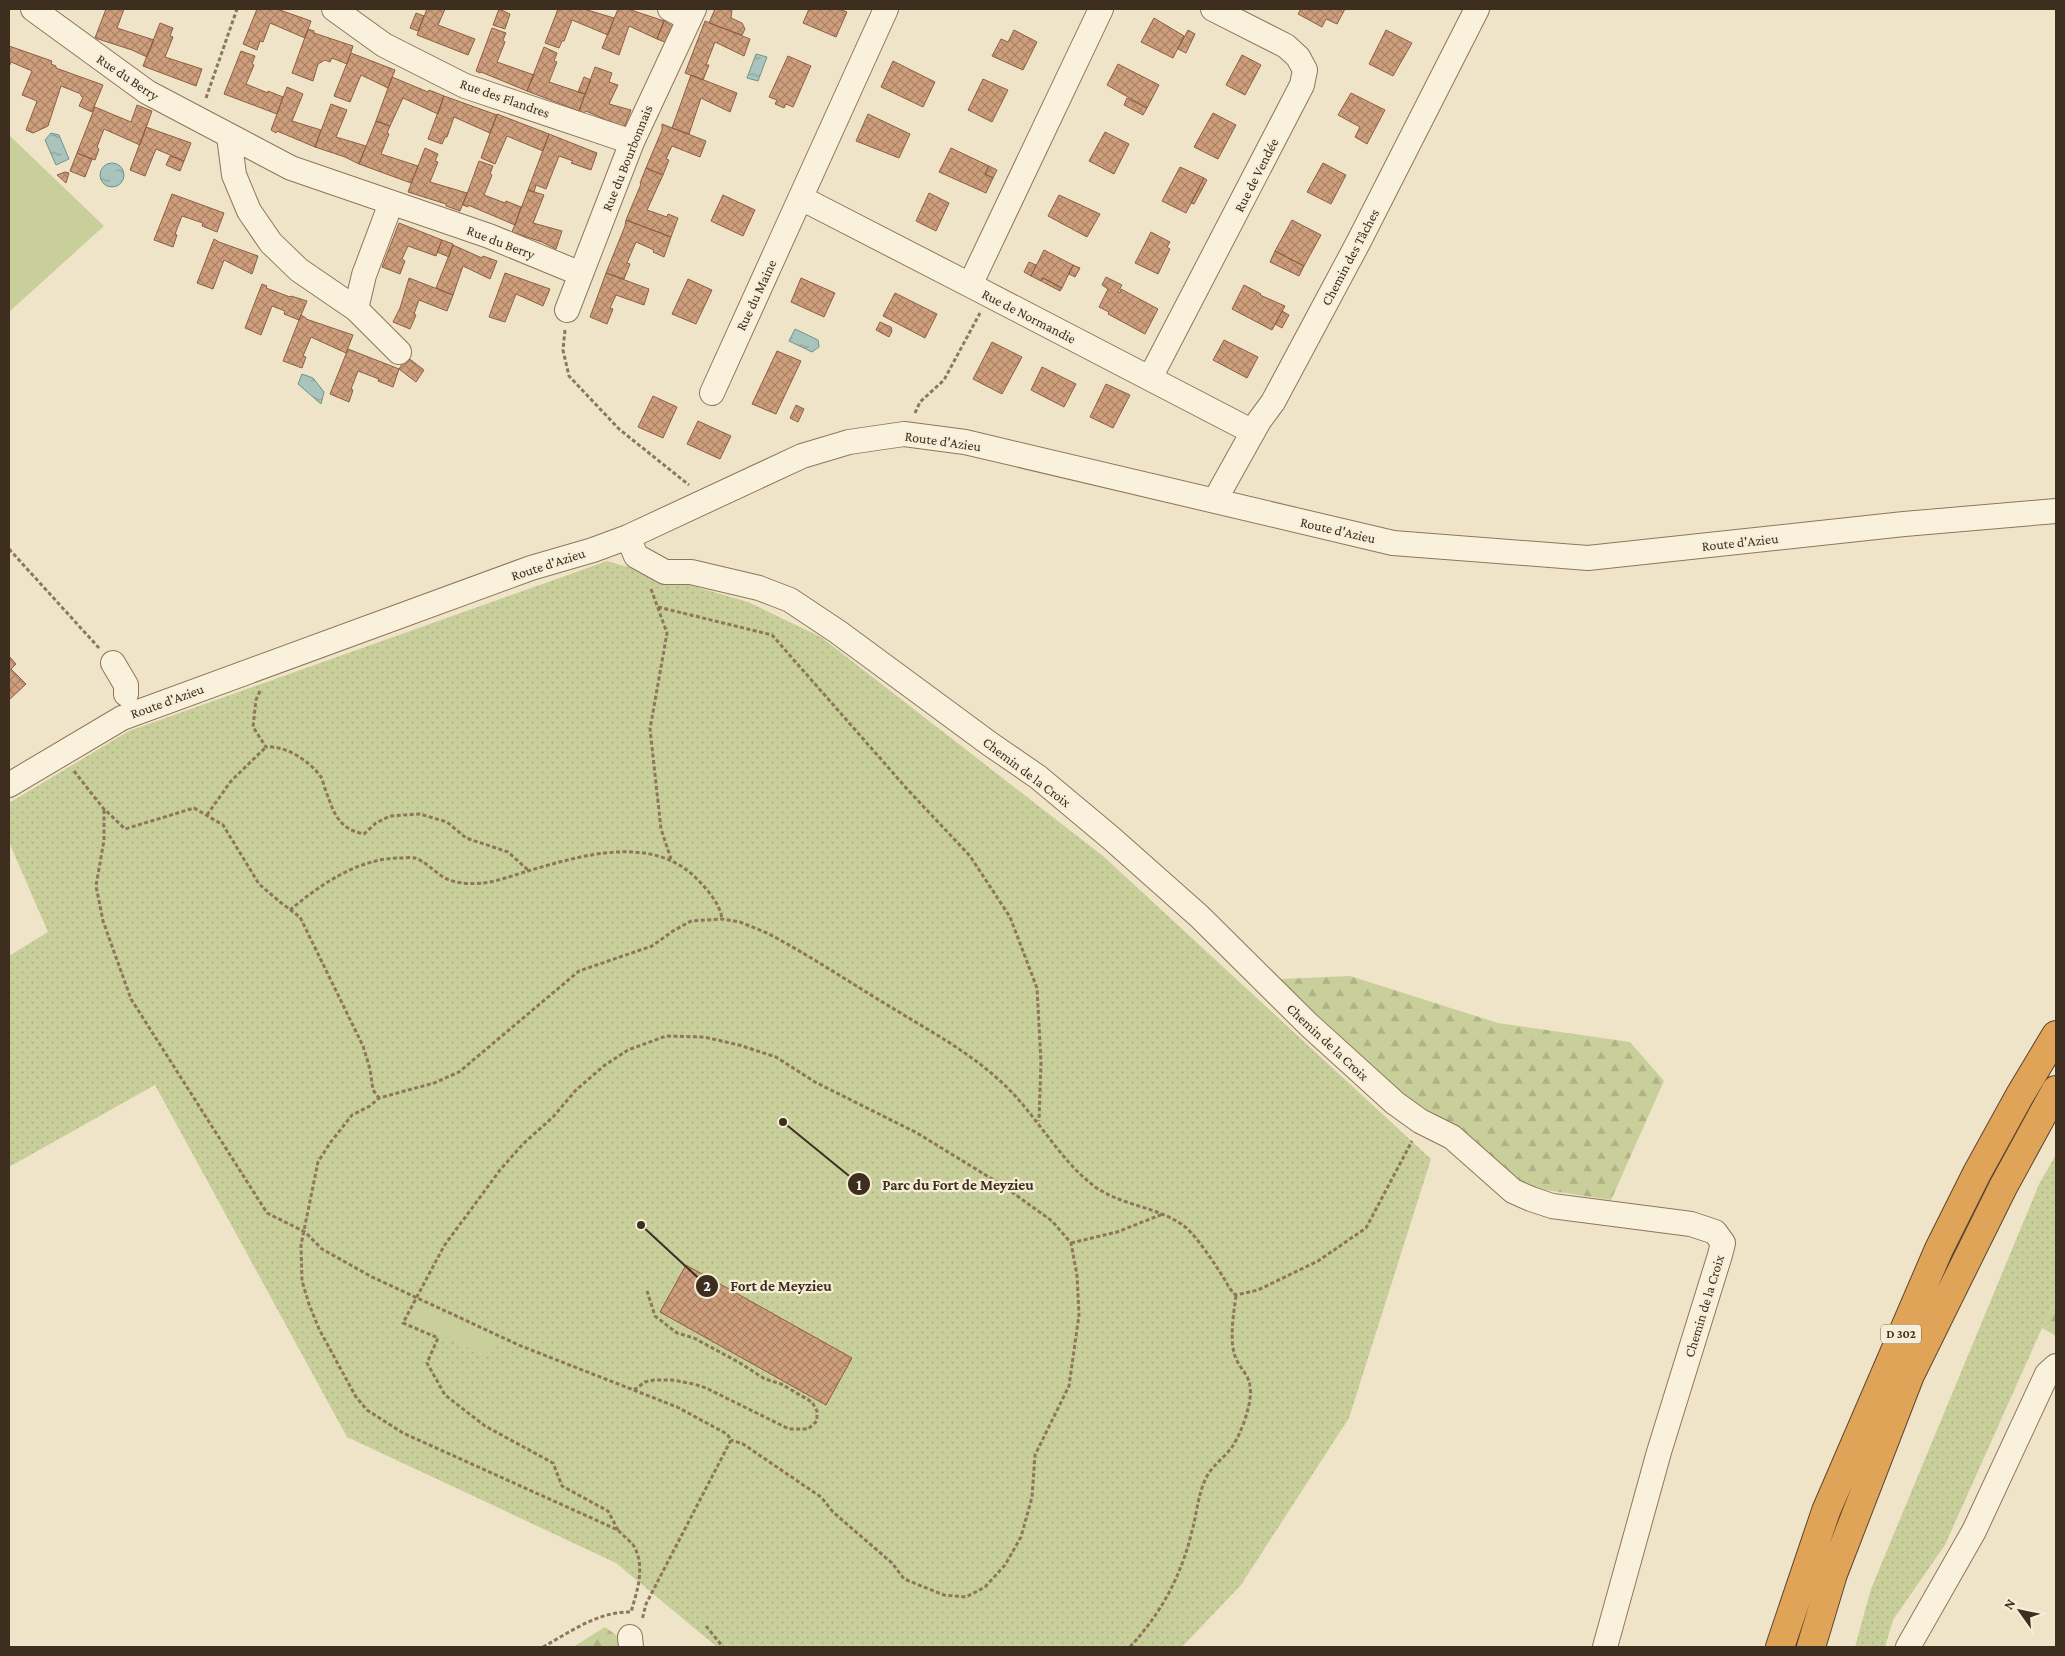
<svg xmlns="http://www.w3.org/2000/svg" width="2065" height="1656" viewBox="0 0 2065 1656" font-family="'Crimson Pro',serif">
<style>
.green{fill:url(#green-dots)}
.forest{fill:url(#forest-firs)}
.pitch{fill:#c9cf9b}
.water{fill:url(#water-ripples);stroke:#6f938a}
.building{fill:url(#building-cross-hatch);stroke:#8d5f41}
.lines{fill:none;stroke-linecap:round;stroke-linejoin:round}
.minor-casing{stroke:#8d765c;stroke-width:26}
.highway-casing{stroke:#5b4430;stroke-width:30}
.path{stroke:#8d765c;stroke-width:3;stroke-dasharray:4 2.5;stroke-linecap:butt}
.minor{stroke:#faf1dc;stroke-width:24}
.highway{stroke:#e0a458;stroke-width:28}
.labels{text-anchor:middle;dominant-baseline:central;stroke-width:4.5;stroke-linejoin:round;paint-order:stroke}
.shield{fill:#f7eed8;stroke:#756857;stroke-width:1}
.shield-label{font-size:12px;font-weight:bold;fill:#3d2e20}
.street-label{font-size:14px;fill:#3d2e20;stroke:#f7eed8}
.leader{fill:none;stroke:#3d2e20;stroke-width:2}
.callout-dot{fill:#3d2e20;stroke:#f7eed8;stroke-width:2}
.mark-label{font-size:15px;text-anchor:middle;font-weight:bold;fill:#fff}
.callout-label{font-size:15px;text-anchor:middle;font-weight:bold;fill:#3d2e20;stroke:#f7eed8;stroke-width:4.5;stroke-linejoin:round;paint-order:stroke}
</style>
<defs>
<pattern id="green-dots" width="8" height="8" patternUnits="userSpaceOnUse" patternTransform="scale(1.25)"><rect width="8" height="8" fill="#c9cf9b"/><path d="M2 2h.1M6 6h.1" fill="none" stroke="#aeb285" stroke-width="1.8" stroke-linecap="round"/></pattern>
<pattern id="forest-firs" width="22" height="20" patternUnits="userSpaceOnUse" patternTransform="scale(1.25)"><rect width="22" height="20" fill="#c9cf9b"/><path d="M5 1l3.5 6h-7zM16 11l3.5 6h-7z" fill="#aeb285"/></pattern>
<pattern id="water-ripples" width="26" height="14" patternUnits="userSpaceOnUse" patternTransform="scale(1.25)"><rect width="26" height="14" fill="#a9c4bc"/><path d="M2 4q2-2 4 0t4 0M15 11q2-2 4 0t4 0" fill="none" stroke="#8ba098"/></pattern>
<pattern id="building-cross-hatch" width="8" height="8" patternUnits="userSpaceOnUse" patternTransform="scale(1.25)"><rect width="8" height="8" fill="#cf9f7d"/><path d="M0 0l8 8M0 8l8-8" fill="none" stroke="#a98266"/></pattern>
</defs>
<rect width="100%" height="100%" fill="#f0e4c8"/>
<path class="green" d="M607 561 748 602 821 637 1103 856 1431 1159 1349 1418 1241 1585 1182 1647H717L616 1563 347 1437 155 1085 9 1167V956L48 932 9 842V803L129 731Z
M2056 1155V1300L2042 1328 1945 1545 1893 1620 1885 1647H1855L1871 1589 2040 1182Z"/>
<path class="forest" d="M1350 976 1498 1023 1630 1042 1664 1081 1611 1200 1526 1187 1457 1127 1399 1094 1280 979Z
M2056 1300V1336L2042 1328Z
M605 1627 632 1647H573Z"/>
<path class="pitch" d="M9 135 104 226 9 312Z
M415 1302 498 1339 489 1357 407 1320Z"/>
<path class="water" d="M756 54 767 57 758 81 747 78Z
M51 133 59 135 69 159 56 165 45 140Z
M100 175a12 12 0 1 1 24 0a12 12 0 1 1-24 0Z
M795 329 818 340 819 347 812 352 789 341Z
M302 374 313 378 324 392 321 404 298 384Z"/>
<path class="building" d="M106 9H124L117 28 154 40 147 57 132 50 95 38Z
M257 9H277L311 21 305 38 270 23 263 42 260 41 257 50 243 44Z
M427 9H445L438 25 475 39 468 55 417 35Z
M499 9 510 14 505 29 493 25Z
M558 9H584L614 18 608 35 572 20 564 41H562L559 48 545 43Z
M618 9H628L664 21 657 39 629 26 619 55 602 48Z
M715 9H732L731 18 742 23 745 29 742 35 709 23Z
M809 9H839L847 12 836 37 803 23Z
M1301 9H1345L1337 24 1326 19 1322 27 1298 14Z
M416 13 424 16 418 31 410 28Z
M1154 18 1184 36 1173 58 1141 42Z
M664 21 672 26 673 29 667 43 657 39Z
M705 21 750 39 744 56 715 42 706 65H709L703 80 685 73Z
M160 23 173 28 170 36 173 37 165 57 202 69 196 86 143 66Z
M492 28 506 33 503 40 505 42 497 62 534 75 527 91 481 72 480 73 476 71Z
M308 29 314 31V33L353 46 347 64 332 58 330 62 325 60 318 64 313 81 292 73Z
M1014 30 1037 42 1023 70 992 56 1001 39 1008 42Z
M1188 30 1195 34 1186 53 1178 49Z
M1386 30 1412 43 1393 76 1369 64Z
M9 46 52 61 51 64 56 66V68L103 85 92 112 79 106 83 97 81 96V94L61 86 48 126 33 133 26 130 37 101 22 95 32 71 11 62 9 67Z
M544 47 557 53 554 61 557 62 549 82 585 94 579 111 527 91Z
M241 51 255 56 252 64 254 65 246 84 268 93V91L283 97 277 114 224 94Z
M351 53 395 70 388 88 361 75 350 102 334 96Z
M1242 55 1261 65 1245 95 1226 85Z
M788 56 811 66 793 107 786 104 784 108 775 104 777 100 769 97Z
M893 61 935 82 923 107 881 87Z
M1118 64 1159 85 1147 108 1107 85Z
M595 67 612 73 609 82 618 85 609 104 631 110 624 128 586 111 584 113 579 111Z
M691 75 737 93 730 112 701 98 689 134 672 128Z
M392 77 428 92 429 90 444 96 438 114 403 98 390 126 376 121Z
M584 77 591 80 585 94 578 92Z
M983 79 1008 90 992 122 968 110Z
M287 87 303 94 292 121 321 130 315 147 277 131 276 133 271 130Z
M1351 93 1385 110 1367 144 1355 137 1360 127 1338 115Z
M444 96 497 115 490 133 454 117 447 137H445L442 144 428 139Z
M1127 98 1147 108 1143 115 1124 105Z
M331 104 347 110 336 137 366 146 359 164 345 157 315 147Z
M137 105 152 111 140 145 104 129 97 147 99 149 95 160 77 153 95 107 131 122Z
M1213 113 1236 125 1218 159 1194 147Z
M497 114 549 134 543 151 507 136 495 164 481 158Z
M868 114 910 134 899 158 856 141Z
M376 121 390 126 387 133 389 134 381 154 418 166 411 183 359 164Z
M662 124 706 141 700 157 672 146 666 159 669 160 663 175 646 168 662 130Z
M146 127 191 143 184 161 156 149 145 176 130 170Z
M1105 132 1129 144 1114 174 1089 161Z
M549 134 597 153 591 170 571 163 573 161 559 156 546 189 536 185 534 192 528 190Z
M425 148 438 154 435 161 438 162 430 182 467 193 460 211 446 206V204L408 192Z
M951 148 989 166 985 174 993 178 986 193 939 172Z
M77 153 92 159 85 177 70 171Z
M170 156 184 161 180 171 166 165Z
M479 161 493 166 490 174 492 175 484 195 505 203 506 201 521 207 515 225 468 205V207L463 205Z
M1323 163 1346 175 1331 204 1307 192Z
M989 166 997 170 993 178 985 174Z
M1180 167 1204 178 1186 213 1162 201Z
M646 168 663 175 647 210 667 217 668 214 678 218 671 237 626 220 641 184 640 183Z
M65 172 69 173 66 183 57 175Z
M1204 178 1207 180 1194 204 1191 203Z
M528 190 544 195 533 223 562 231 556 249 542 242 512 232Z
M929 193 949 203 936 231 916 221Z
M172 194 224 213 217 232 202 226 203 223 182 216 175 234 177 235 173 247 154 240Z
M723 195 755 210 743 236 711 221Z
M1059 195 1100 214 1087 237 1048 216Z
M626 220 671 237 664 257 653 252 654 250 636 242 627 263 630 264 624 279 606 273 625 226Z
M1292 220 1321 235 1304 266 1275 251Z
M399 223 442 240 436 256 408 246 402 259 405 261 400 274 382 267Z
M1151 232 1170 242 1167 247 1170 249 1158 274 1135 263Z
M214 239 219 242 258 256 252 274 224 260 213 289 197 283Z
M442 240 453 244 449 257 437 252Z
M453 245 482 258 483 256 497 261 490 279 463 266 453 295 436 288Z
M1044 250 1073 265 1062 288 1043 278 1041 281 1031 276Z
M1275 251 1304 266 1299 276 1270 262Z
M1029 262 1036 265 1031 276 1024 272Z
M1073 265 1080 268 1075 277 1069 274Z
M505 273 550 289 543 306 516 294 505 322 489 317Z
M606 273 649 289 644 305 616 295 610 308 613 309 607 324 590 317Z
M1106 277 1122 285 1118 292 1120 293 1121 289 1158 309 1145 334 1108 314 1109 312 1099 307 1108 289 1102 285Z
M409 278 453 295 447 311 419 300 414 314 416 315 410 329 393 322 400 308Z
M801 278 835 293 824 317 791 302Z
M1043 278 1062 288 1060 291 1041 281Z
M688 279 712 290 696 324 672 314Z
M262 284 267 286 266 288 290 297 291 296 307 301 299 320 284 314 285 311 272 306 261 335 245 328Z
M1244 285 1261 294 1260 295 1285 306 1272 330 1232 309Z
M895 293 937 314 925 338 883 316Z
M1282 311 1289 315 1282 328 1275 324Z
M301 315 306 318V319L353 335 346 353 311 337 303 356 306 357 302 368 283 361Z
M880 322 891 327 892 331 889 337 876 330Z
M1224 340 1258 357 1247 378 1213 360Z
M992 342 1022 357 1002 394 973 379Z
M348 349 399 369 393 387 378 381 379 379 358 371 351 389 353 390 349 402 330 394Z
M777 351 801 361 776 414 752 404Z
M407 357 424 370 416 382 399 369Z
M1042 367 1076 384 1064 407 1031 390Z
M1106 384 1130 395 1113 428 1090 417Z
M653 396 677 407 663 438 638 427Z
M796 405 804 409 798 422 790 418Z
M698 421 731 436 720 459 687 444Z
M9 656 16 664 11 669 26 684 9 700Z
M686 1265 852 1358 826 1405 660 1312Z"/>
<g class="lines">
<g class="minor-casing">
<path id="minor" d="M33 9 147 92 291 168 489 236 581 274
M334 9 384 45 465 86 632 142
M670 9 689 19
M1101 9 970 285 1253 432
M229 136 234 175 249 211 271 243 299 270 356 309 399 352
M801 198 970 285
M356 309 364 275 391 203
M567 310 632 142 694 9
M1150 378 1302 85 1305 70 1298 57 1286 46 1213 9
M712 393 886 9
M1217 501 1220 491 1259 421 1273 402 1358 243 1477 9
M628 537 636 556 665 572H691L759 588 790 600 838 632 990 744 1038 777 1111 838 1199 916 1309 1025 1395 1103 1420 1121 1452 1137 1513 1191 1531 1199 1552 1206 1691 1224 1715 1232 1723 1243 1720 1255 1659 1452 1605 1647
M113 663 126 685V694
M9 785 122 718 531 568 593 550 628 537 802 456 849 442 904 434 965 442 1393 543 1588 558 1904 524 2056 511
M630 1637 631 1647
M1908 1647 1974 1531 2047 1374 2056 1366"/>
</g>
<g class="highway-casing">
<path id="highway" d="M1780 1647 1826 1511 1939 1249 1977 1173 2020 1095 2056 1035
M1811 1647 1833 1574 1910 1375 2003 1187 2056 1090"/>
</g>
<path class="path" d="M206 98 237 9
M565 330 563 350 569 376 619 429 689 485
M915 413 920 402 944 380 980 313
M9 549 99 648
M651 589 667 633 650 729 661 829 671 859
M658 607 772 635 908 790 970 856 1010 917 1037 988 1041 1062 1039 1121
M260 691 256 700 253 727 266 747C285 745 310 761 321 777 323 781 324 787 326 791 334 814 339 829 364 834L376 823 390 816 420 814 447 822 466 838 508 852 528 870
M74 771 103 808 125 829 194 808 223 825 259 884 280 902 300 917 363 1046 370 1069 373 1090 379 1098
M104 810V840L96 886 103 921 131 999 267 1213 305 1232 322 1249 372 1277 521 1346 677 1407 727 1434 731 1440 646 1604 642 1620
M207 815 231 781 266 747
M290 910C321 884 359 858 400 858 405 858 411 857 415 858 427 862 436 874 447 879 457 884 473 884 484 883 499 881 514 875 528 871 582 855 655 833 699 881 709 892 720 904 722 919
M1071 1243 1117 1232 1163 1214
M634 1390 645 1382 654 1380H672L694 1384 706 1388 789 1429H808L817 1421V1411L812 1402 781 1384 765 1379 740 1363 694 1338 677 1333 655 1316 647 1291
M618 1530 608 1511 562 1486 553 1463 485 1426 445 1395 427 1363 438 1338 403 1323 444 1246 500 1170 523 1144 553 1117 576 1090 605 1065 628 1050 666 1036 704 1037 739 1045 776 1057 815 1082 917 1133 1002 1185 1052 1221 1071 1243 1077 1275 1079 1315 1069 1386 1035 1455 1032 1497 1021 1537 1005 1565 985 1587 966 1597 944 1595 904 1579 892 1563 833 1512 821 1497 743 1444 731 1440
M706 1626 723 1647
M543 1647C570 1632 599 1611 631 1612 637 1591 645 1569 635 1548 632 1542 623 1536 618 1530L403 1433 367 1410 356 1397 319 1329 309 1304 302 1281 301 1245 318 1162 330 1143 352 1115 370 1106 379 1098 434 1083 459 1072 579 971 652 946 673 931 691 921 722 919 740 922 767 933C811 956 852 984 894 1009 930 1031 967 1051 998 1079 1034 1110 1057 1158 1094 1186 1121 1206 1157 1206 1184 1226 1195 1234 1215 1264 1223 1277 1228 1284 1229 1290 1236 1295L1258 1290 1318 1261 1366 1228 1412 1141
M1130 1647C1161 1613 1181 1577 1192 1531 1197 1513 1198 1493 1207 1476 1213 1465 1225 1457 1232 1447 1241 1434 1253 1402 1250 1386 1249 1375 1238 1366 1235 1356 1229 1339 1234 1312 1236 1295"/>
<use href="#minor" class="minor"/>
<use href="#highway" class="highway"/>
</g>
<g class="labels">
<rect class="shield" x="1881" y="1324.5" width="40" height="19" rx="4"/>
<g class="shield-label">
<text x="1901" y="1334">D 302</text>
</g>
<g class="street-label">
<text transform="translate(128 77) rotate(34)">Rue du Berry</text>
<text transform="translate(505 98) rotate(19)">Rue des Flandres</text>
<text transform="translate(627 158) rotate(-68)">Rue du Bourbonnais</text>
<text transform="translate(1256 175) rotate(-63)">Rue de Vendée</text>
<text transform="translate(501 242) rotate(21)">Rue du Berry</text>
<text transform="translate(1350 257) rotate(-62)">Chemin des Tâches</text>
<text transform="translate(756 295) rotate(-65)">Rue du Maine</text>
<text transform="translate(1029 316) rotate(27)">Rue de Normandie</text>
<text transform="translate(943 441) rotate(8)">Route d'Azieu</text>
<text transform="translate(1338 530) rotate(13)">Route d'Azieu</text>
<text transform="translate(1740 542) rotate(-6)">Route d'Azieu</text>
<text transform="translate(548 564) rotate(-18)">Route d'Azieu</text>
<text transform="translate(167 701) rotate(-20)">Route d'Azieu</text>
<text transform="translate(1027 772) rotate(37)">Chemin de la Croix</text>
<text transform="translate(1328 1042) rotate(43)">Chemin de la Croix</text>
<text transform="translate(1704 1306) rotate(-73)">Chemin de la Croix</text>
</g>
</g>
<path class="leader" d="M783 1122L859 1184M641 1225L707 1286"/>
<g class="callout-dot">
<circle cx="783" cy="1122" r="5"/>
<circle cx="641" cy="1225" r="5"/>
<circle cx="859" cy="1184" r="12"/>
<circle cx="707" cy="1286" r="12"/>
</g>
<g class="mark-label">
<text x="859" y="1190">1</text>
<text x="707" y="1291">2</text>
</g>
<g class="callout-label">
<text x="958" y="1190">Parc du Fort de Meyzieu</text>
<text x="781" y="1291">Fort de Meyzieu</text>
</g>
<rect width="2065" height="1656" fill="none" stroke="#3d2e20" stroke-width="20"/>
<g transform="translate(2020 1611) rotate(303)" stroke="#f7eed8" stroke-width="4" paint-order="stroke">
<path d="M0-4L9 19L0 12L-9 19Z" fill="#3d2e20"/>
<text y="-8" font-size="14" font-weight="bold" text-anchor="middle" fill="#3d2e20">N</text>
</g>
</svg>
